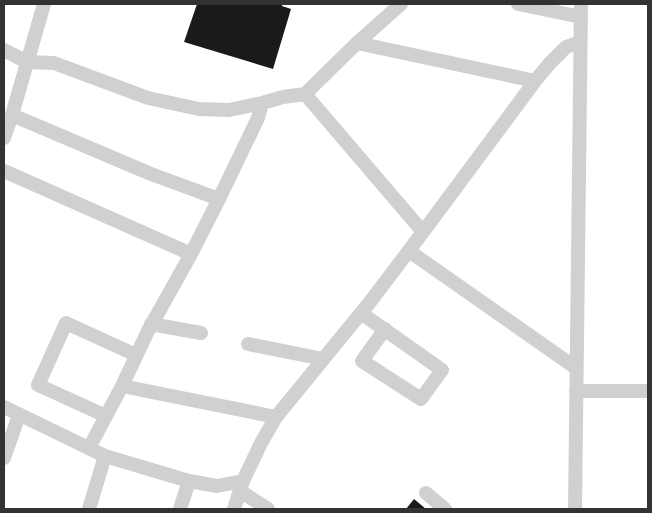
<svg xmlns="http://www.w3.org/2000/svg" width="652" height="513" viewBox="0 0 652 513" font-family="'Alegreya Sans',sans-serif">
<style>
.building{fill:#1a1a1a}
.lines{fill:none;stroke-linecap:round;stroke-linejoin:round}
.minor{stroke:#d0d0d0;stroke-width:14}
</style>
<rect width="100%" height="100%" fill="#fff"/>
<path class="building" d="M197 4H282V6L291 9 273 69 184 42Z
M414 499 426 509H406Z"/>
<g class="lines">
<path class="minor" d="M518 4 581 17
M357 43 535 81
M4 50 27 62 54 63 148 98 199 109 229 110 262 103 283 97 305 94 357 43 401 4
M305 94 423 232
M12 115 151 174 219 199
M4 138 12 115 44 4
M4 171 191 254
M409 251 576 368
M361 313 442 370 421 399 362 361 385 329
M151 324 201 333
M248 344 323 359
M122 386 276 417
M576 391H648
M4 407 105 456 189 481 217 486 243 481
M106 416 38 385 66 323 136 355
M89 448 122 386 148 331 191 254 219 199 258 118 262 103
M4 458 19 415
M240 491 268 509
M426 493 445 509
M89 509 105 456
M180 509 189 481
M234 509 243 481 261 443 276 417 370 302 423 232 535 81 550 63 566 47 580 42
M575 509 581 4"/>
</g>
<rect width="652" height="513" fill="none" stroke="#333333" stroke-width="10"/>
</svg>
